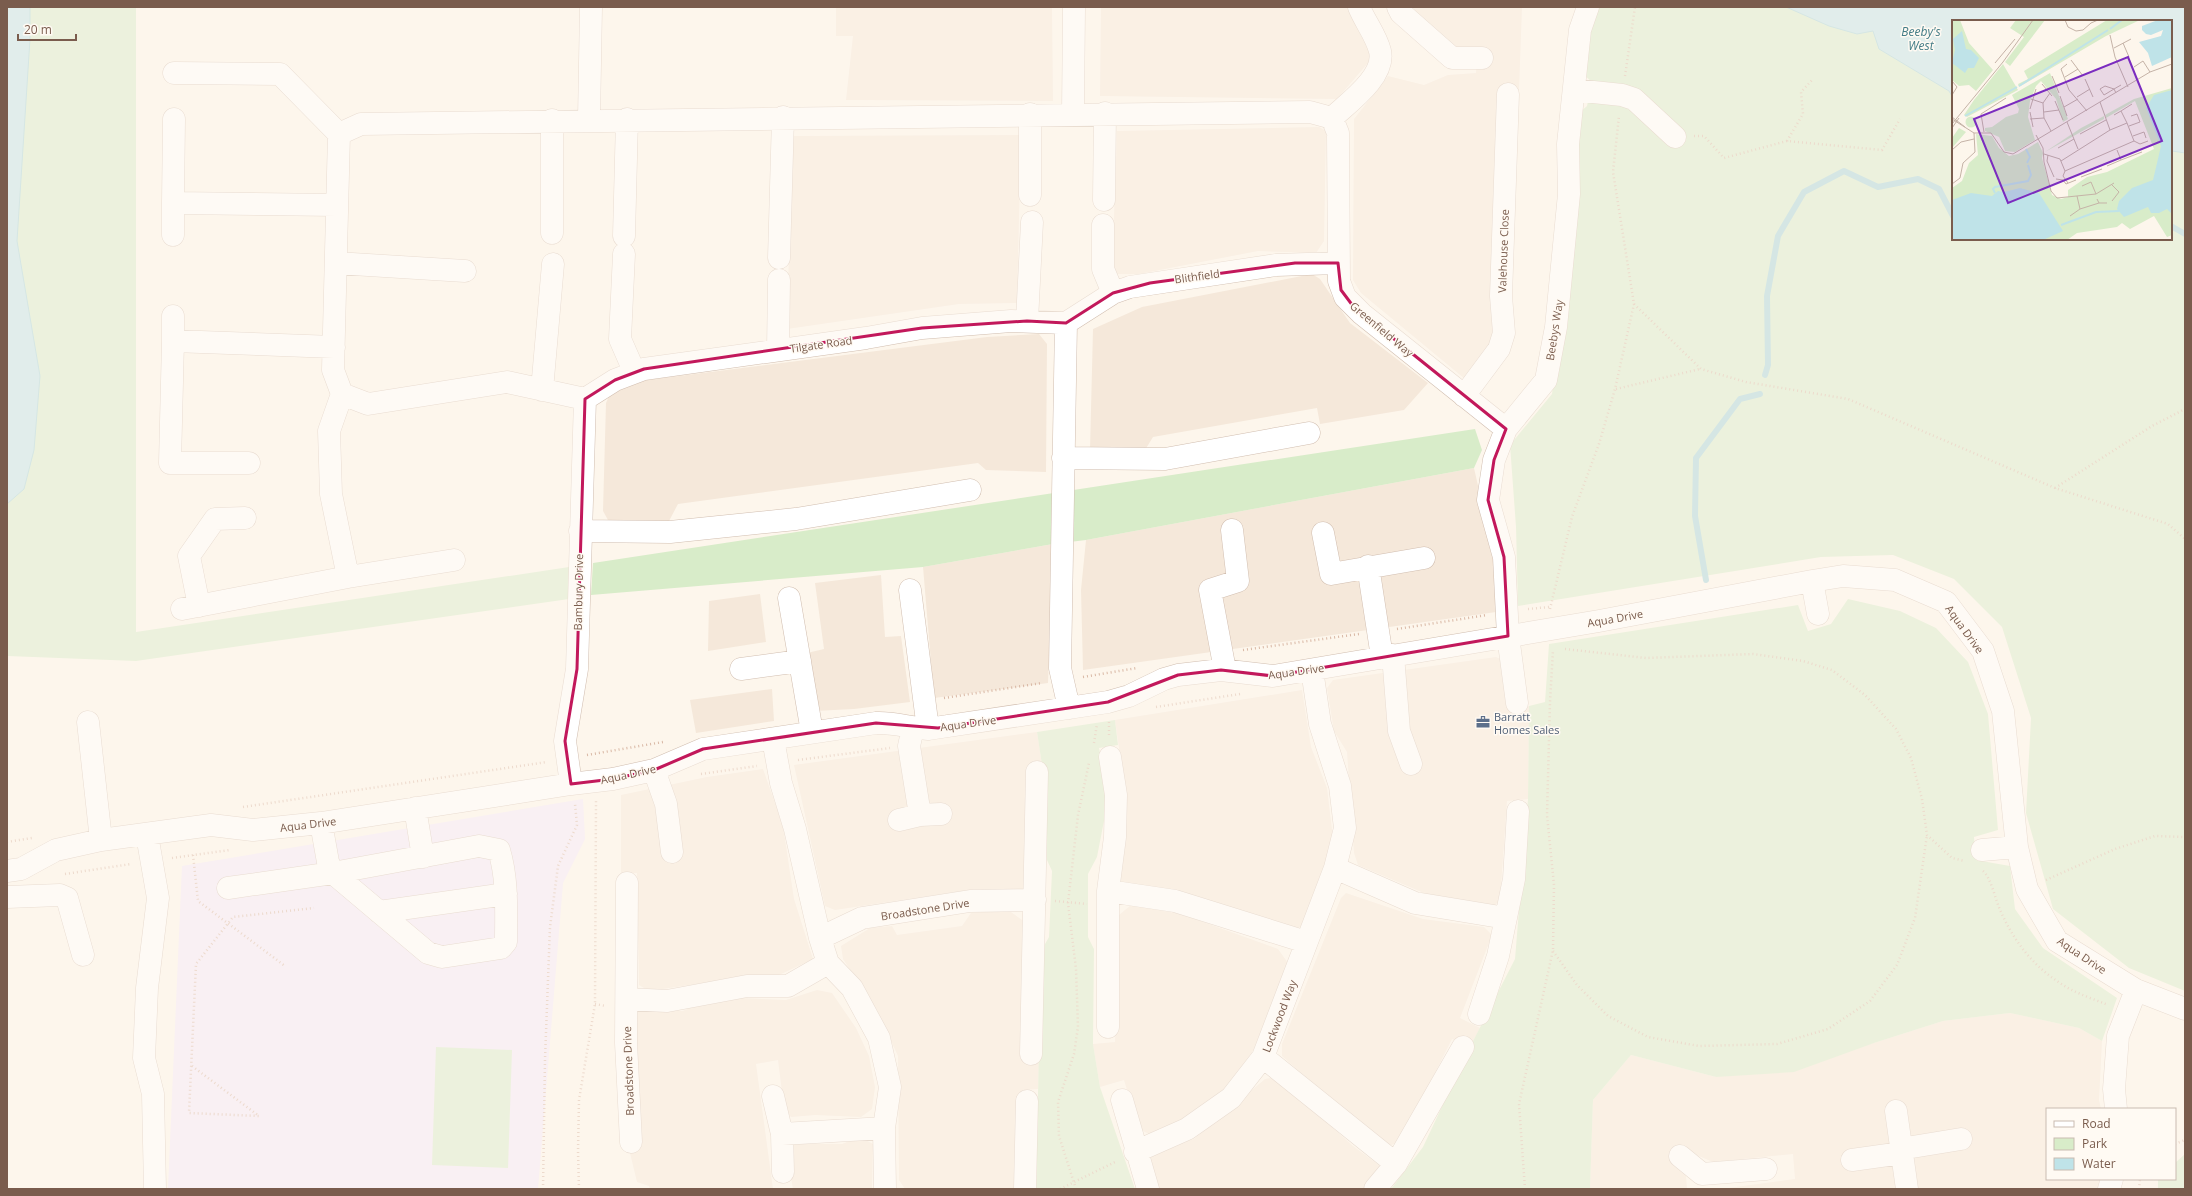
<svg xmlns="http://www.w3.org/2000/svg" width="2192" height="1196" viewBox="0 0 2192 1196" font-family="'Open Sans',sans-serif">
<style>
.residential{fill:#f5e8da}
.education{fill:#f3e8fa}
.green{fill:#d8ecc9;fill-rule:evenodd}
.water{fill:#bfe3e8;stroke:#a5d3da}
.lines{fill:none;stroke-linecap:round;stroke-linejoin:round}
.stream{stroke:#a5d3da;stroke-width:6}
.minor-casing{stroke:#d1beb0;stroke-width:23}
.path{stroke:#d9b8a5;stroke-width:2.5;stroke-dasharray:1 3;stroke-linecap:butt}
.minor{stroke:#fff;stroke-width:22}
.marked{fill:none;stroke:#c2185b;stroke-width:3;stroke-linejoin:round}
.labels{text-anchor:middle;dominant-baseline:central;stroke-width:3;stroke-linejoin:round;paint-order:stroke}
.street-label{font-size:11px;fill:#7a5c4d;stroke:#fffaf3}
.service-label{font-size:11px;fill:#4e5e75;stroke:#fffaf3;text-anchor:start}
.water-label{font-size:12px;font-style:italic;fill:#437c86;stroke:#fffaf3}
.inset-river{fill:none;stroke:#bfe3e8;stroke-width:2}
.inset-road{fill:none;stroke:#c5b3a7;stroke-width:1}
.view{fill:#7b2cbf;fill-opacity:0.15;stroke:#7b2cbf;stroke-width:2}
.inset-edge{fill:none;stroke:#7a5c4d;stroke-width:2}
</style>
<rect width="100%" height="100%" fill="#fdf6ec"/>
<path class="residential" d="M836 7H1052L1053 101 846 100 853 36H836Z
M1101 7H1352L1373 52 1368 63 1337 99 1100 96Z
M1412 7H1522L1519 91 1500 89 1496 342 1465 379 1361 293 1353 280 1354 119 1388 76 1424 85 1448 75 1476 73 1477 47H1450Z
M1319 127 1326 131 1324 241 1316 253 1258 251 1139 274H1112L1117 131Z
M1021 135 1017 303 959 304 787 329 792 136Z
M1312 274 1320 279 1350 323 1428 383 1404 410 1320 424 1317 408 1153 437 1145 450H1090L1093 329 1142 307Z
M1039 334 1047 344 1046 472 986 470 978 463 678 504 669 521 608 520 603 511 606 403 610 394 639 381 987 337Z
M1474 468 1495 561 1496 612 1083 670 1081 590 1086 540Z
M1053 544 1048 683 934 698 923 567Z
M881 575 885 637 901 636 910 702 854 709 814 711 807 653 824 649 815 583Z
M760 594 766 642 708 651 709 601Z
M1496 657 1503 660 1512 709 1529 706 1528 799 1507 801 1500 900 1491 909 1431 896 1358 865 1354 853 1347 752 1334 731 1327 688 1333 680Z
M772 689 774 721 696 733 690 700Z
M1302 690 1311 747 1327 788 1333 838 1324 871 1302 926 1292 931 1119 883 1125 790 1115 720Z
M1037 732 1042 765 1028 883 1022 892 975 889 835 910 825 906 794 765Z
M763 769 783 826 794 899 813 959 777 976H750L649 991 639 985 637 873 621 874V795L707 777Z
M1346 893 1423 919 1484 927 1492 935 1460 1018 1480 1028 1470 1047 1452 1039 1401 1141 1389 1146 1366 1131 1282 1056V1044L1341 898Z
M1131 905 1181 914 1278 949 1288 963 1257 1045 1224 1092 1181 1123 1149 1134 1139 1129 1124 1080 1100 1087 1093 1044 1115 1042 1119 915Z
M1008 910 1025 922 1023 1060 1039 1062 1038 1089 1023 1090 1019 1183 1016 1189H905L899 1180 898 1056 877 1010 843 959 841 946 870 928 892 926 897 935 962 926 971 913Z
M817 990 832 993 856 1028 869 1056 875 1087 872 1109 861 1117 815 1115 791 1117 784 1108 778 1060 756 1064 773 1189H650L649 1186 637 1182 630 1153 635 1142 632 1018 638 1008 683 1011 698 1003 742 998 786 1000Z
M2010 1013 2079 1028 2102 1041 2099 1100 2101 1109H2047V1179H2102L2099 1189H1721L1795 1179 1793 1154 1713 1162 1680 1148 1673 1165 1686 1176 1687 1189H1590L1593 1100 1631 1055 1716 1077 1874 1043 1943 1021Z
M1276 1077 1353 1146 1380 1166V1176L1368 1189H1156L1147 1161 1153 1152 1194 1139 1265 1079Z
M860 1137 873 1144 872 1189H793L787 1155 792 1144H842Z"/>
<path class="education" d="M583 799 585 839 563 883 538 1189H168L182 866Z"/>
<path class="green" d="M7 7H136V632L569 567V599L136 661 7 656Z
M1593 7H2185V991L2129 968 2053 909 2026 813 2031 718 2002 627 1954 579 1893 555 1821 557 1518 606 1516 527 1510 445 1552 394 1577 190 1578 114 1587 106 1592 82 1583 74ZM1953 21H2171V239H1953Z
M1475 429 1482 450 1474 468 1086 540 1053 544 923 567 591 595 593 563Z
M1848 599 1900 611 1936 628 1968 662 1988 714 1998 830 1974 837 1976 860 2010 866 2015 909 2043 948 2117 998 2102 1041 2079 1028 2010 1013 1943 1021 1874 1043 1794 1072 1716 1077 1631 1055 1593 1100 1590 1189H1391L1423 1147 1470 1047 1515 959 1528 799 1529 706 1545 702 1549 644 1798 605 1808 631 1831 624Z
M1115 720 1118 745 1099 748 1109 795 1097 857 1088 874V937L1094 949 1093 1044 1100 1087 1135 1189H1036L1041 951 1049 937 1052 871 1047 860 1042 765 1037 732Z
M436 1047 512 1050 508 1168 432 1165Z
M2185 1154V1189H2158V1179H2175V1163Z"/>
<path class="water" d="M7 7H30V39L17 241 40 376 34 450 24 489 7 504Z
M1786 7H2185V153L2172 151 2171 169V21H1953V98L1949 91 1879 49 1873 31 1857 34 1829 26Z"/>
<g class="lines">
<path class="stream" d="M2171 226 2185 234
M1765 375 1768 365 1767 296 1778 236 1804 192 1844 171 1878 187 1918 179 1939 189 1953 216
M1706 580 1695 516 1696 458 1740 399 1760 394"/>
<g class="minor-casing">
<path id="minor" d="M1398 7 1401 13 1452 58H1482
M174 73 280 74 339 134
M1574 90 1622 95 1634 99 1675 137
M1073 114 1074 7
M1332 118 1338 133 1339 281 1345 297 1362 314 1506 429
M1332 118C1348 103 1386 76 1380 51 1376 35 1365 22 1359 7
M174 119 173 203 337 205
M589 119 591 7
M1030 195V114
M1104 200 1105 113
M1103 225V269L1113 293
M552 233V120
M173 235V203
M624 236 627 119
M624 254 620 339 634 371
M779 258 783 117
M336 263 465 271
M1027 321 1032 222
M1066 323 1060 668 1069 708
M1066 323 1113 293 1130 287 1276 265 1338 263
M173 341V316
M778 350 779 280
M542 390 553 264
M342 394 329 431 331 494 348 577 454 560
M1464 396 1499 349 1504 333 1501 296 1508 94
M585 399 507 382 368 404 342 394 333 370 339 134 361 124 1310 112 1332 118
M585 399 615 380 644 369 866 338 922 328 1011 321 1066 323
M1063 458 1165 459 1309 433
M249 463H170L173 341 334 347
M580 531 670 532 796 519 970 490
M1323 533 1331 574 1424 558
M1368 566 1382 657
M1812 581 1818 614
M910 590 928 729
M789 598 812 732
M199 606 189 556 215 519 245 518
M182 609 348 577
M1393 655 1399 731 1411 764
M741 669 800 661
M1225 670 1210 590 1238 581 1232 530
M1517 703 1508 636 1504 557 1488 500 1494 460 1506 429 1546 380 1556 327 1569 194 1568 144 1580 30 1588 7
M88 722 101 840
M913 728 909 746 920 815
M773 739 781 783 795 829 820 938 828 963 852 988 879 1038 890 1087 884 1128 885 1189
M654 770 666 804 672 852
M571 784 565 741 577 669 585 399
M415 808 423 857
M899 820 920 815 941 814
M147 835 158 898 147 988 144 1058 153 1094 155 1189
M1982 850 2017 847
M1335 868 1415 903 1506 918
M7 871 21 869 56 850 101 840 211 825 253 830 321 823 571 784 613 779 654 770 703 749 876 723C894 722 910 728 928 729L1108 702 1129 696 1164 679 1178 675 1221 670 1273 676 1599 621 1812 581 1843 576 1895 580 1946 602 1983 651 2003 711 2017 847 2027 889 2057 941 2136 990 2185 1009
M627 883 626 1043 631 1142
M228 888 333 873 479 846 499 850C508 880 506 911 506 942L501 948 442 957 428 953 333 873 328 862 321 823
M1108 891 1175 901 1306 942
M7 897 60 895 67 898 83 955
M379 912 506 894
M820 938 862 918 970 901 1035 900
M627 999 667 1001 747 986H788L828 963
M1479 1014 1498 956 1514 879 1518 811
M1108 1027V891L1115 837 1116 795 1110 757
M1031 1054 1037 772
M1263 1057 1396 1164
M773 1096 782 1134 783 1172
M1122 1100 1148 1189
M2116 1109 2114 1089 2118 1036 2136 990
M1896 1111 1907 1189
M782 1134 884 1128
M1900 1149 1961 1139
M1135 1152 1187 1129 1231 1098 1263 1057 1335 868 1345 828 1340 786 1320 724 1312 670
M1680 1156 1702 1174 1766 1169
M1852 1160 1902 1153
M1025 1189 1027 1101
M1375 1189 1396 1164 1463 1047
M2109 1189 2112 1179"/>
</g>
<path class="path" d="M1625 76 1635 7
M1694 136H1704L1724 158 1787 141 1882 150 1900 119
M1787 141 1803 114 1801 92 1813 79
M1634 304 1701 369 1746 382 1848 399 2055 488 2168 524 2185 539
M1616 389 1700 369
M2055 488 2152 426 2185 409
M1528 609 1549 607
M1550 609 1572 517 1599 444 1615 389 1634 304 1613 172 1619 116
M1397 629 1487 615
M1565 649 1646 658 1753 654 1803 661 1832 670 1865 695 1896 729 1911 758 1922 799 1927 835 1952 858 1965 861
M1243 650 1359 634
M1083 677 1137 668
M944 698 1042 683
M1156 707 1240 694
M1109 722V737
M1094 743 1097 724
M587 755 663 742
M798 760 890 748
M701 774 757 766
M243 807 547 762
M7 842 32 838
M193 855 198 901 285 966
M172 858 230 850
M1983 871C1991 877 1996 902 2001 912 2015 943 2034 967 2063 985 2077 994 2094 999 2108 1005
M65 874 131 864
M2046 880 2115 849 2155 836 2185 837
M1055 901 1087 904
M1553 951 1577 985 1608 1016 1648 1037 1699 1046 1777 1044 1828 1029 1870 1001 1897 965 1915 918 1927 835
M595 1004 606 1006
M192 1066 259 1116 189 1113 196 964 233 917 314 908
M2175 1144 2185 1140
M543 1189 545 1059 550 927 558 866 577 825 575 804
M579 1189 578 1151 579 1100 595 1004 596 801
M1060 1189 1117 1161
M1076 1189 1059 1136 1058 1102 1074 1054 1078 1027 1076 969 1068 903 1078 815 1089 763
M1525 1189 1519 1104 1553 950 1554 885 1547 815 1550 702 1553 650
M2139 1189 2140 1179"/>
<use href="#minor" class="minor"/>
</g>
<path d="M0 0H2192V1196H0ZM1295 263H1338L1341 290 1353 306 1506 429 1494 460 1488 500 1504 557 1508 636 1273 676 1221 670 1178 675 1108 702 938 728 876 723 703 749 654 770 613 779 571 784 565 741 577 669 585 399 615 380 644 369 922 328 1027 321 1066 323 1113 293 1150 283Z" fill="#fdf6ec" fill-opacity=".55" fill-rule="evenodd"/>
<path class="marked" d="M1295 263H1338L1341 290 1353 306 1506 429 1494 460 1488 500 1504 557 1508 636 1273 676 1221 670 1178 675 1108 702 938 728 876 723 703 749 654 770 613 779 571 784 565 741 577 669 585 399 615 380 644 369 922 328 1027 321 1066 323 1113 293 1150 283Z"/>
<defs>
<g id="office-bare" transform="scale(1.08)"><path d="M-6-3h4V-5.5h4V-3h4V5H-6ZM-1-4.5V-3h2v-1.5ZM-6 0V1H6V0Z" fill="#5c6f8a" stroke="#fffaf3" stroke-width="2.5" paint-order="stroke"/></g>
</defs>
<g fill-rule="evenodd">
<use href="#office-bare" x="1483" y="722"/>
</g>
<g class="labels">
<g class="street-label">
<text transform="translate(1503 251) rotate(-88)">Valehouse Close</text>
<text transform="translate(1197 276) rotate(-8)">Blithfield</text>
<text transform="translate(1382 329) rotate(40)">Greenfield Way</text>
<text transform="translate(1554 330) rotate(-81)">Beebys Way</text>
<text transform="translate(821 344) rotate(-8)">Tilgate Road</text>
<text transform="translate(578 592) rotate(-89)">Bambury Drive</text>
<text transform="translate(1615 618) rotate(-10)">Aqua Drive</text>
<text transform="translate(1965 629) rotate(54)">Aqua Drive</text>
<text transform="translate(1296 671) rotate(-8)">Aqua Drive</text>
<text transform="translate(968 723) rotate(-8)">Aqua Drive</text>
<text transform="translate(628 774) rotate(-12)">Aqua Drive</text>
<text transform="translate(308 824) rotate(-7)">Aqua Drive</text>
<text transform="translate(925 909) rotate(-9)">Broadstone Drive</text>
<text transform="translate(2082 955) rotate(34)">Aqua Drive</text>
<text transform="translate(1279 1016) rotate(-69)">Lockwood Way</text>
<text transform="translate(628 1071) rotate(-92)">Broadstone Drive</text>
</g>
<g class="service-label">
<text x="1494" y="716">Barratt<tspan x="1494" dy="13">Homes Sales</tspan></text>
</g>
<g class="water-label">
<text x="1921" y="31">Beeby's<tspan x="1921" dy="14">West</tspan></text>
</g>
</g>
<g transform="translate(1952 20)">
<rect width="220" height="220" fill="#fdf6ec"/>
<path d="M1 0H8L17 23 41 50 24 71 17 65 7 66 0 60ZM64 0H93L58 46 53 42 72 17 58 8ZM155 0H188L154 16 67 67 66 64 76 59 72 51ZM51 44 66 70 15 97 12 95 22 80ZM98 53 116 99 111 102 104 79 89 61 84 66 78 81 76 97 83 120 63 132 53 131 47 117 33 111V108L40 107 54 97 66 93 67 89 60 75ZM220 68V215L215 217 202 196 178 209 170 203 165 207 125 213 115 220H0V168L10 161 17 143 26 135 24 114 40 116 47 128 57 136 66 134 86 122 91 133 90 138 100 175 109 179 116 177V170L135 157 155 152 202 129 183 81 154 98 153 95 182 79ZM152 96V99L93 132 129 108ZM13.5 102a5.5 5.5 0 1 1 11 0a5.5 5.5 0 1 1-11 0ZM7 108 14 112 0 128V118Z" fill="#d8ecc9"/>
<path d="M206 0H220V37L200 46 196 33 187 22 209 16 211 10 199 15 194 14 190 10V6ZM10 11 14 29 19 30 27 38 22 48H16L13 53 0 43 3 30 1 19ZM220 70V194L215 189 207 193H199L196 187 172 197 165 189 167 181 180 168 201 160 209 126 194 88 202 75ZM68 168 87 173 111 211 91 220H0V180L19 173 40 176 46 171 52 172Z" fill="#bfe3e8"/>
<path class="inset-river" d="M158 9 170 0M67 66 156 10M13 96 65 67M74 129 78 137 75 143M43 173 41 169 43 167 76 161 79 155 76 145M109 205 144 192 167 191"/>
<path class="inset-road" d="M113 0 116 7 124 11 131 10 139 3 146 0M158 15 163 37 176 67M171 23 177 37M162 28 179 19M119 40 131 56M43 43 63 19M115 44 109 49 117 70 135 91M182 47 191 41 198 52M100 56 107 73M113 57 126 49M133 59 141 77M0 61 5 67 0 75M90 64 100 76M98 73 91 83 92 98 99 111M164 73 162 69 153 66 148 69 152 75 162 69 169 65M108 76 115 96M125 77 138 69M79 79 91 83M103 81 111 100M148 82 158 110M112 87 126 79M78 89 84 69M169 91 180 84M78 92 81 107M92 92 107 90M162 95 169 91 175 103M0 97 13 107M0 99 22 113H39L52 132 61 134 198 52 220 44M78 99 92 98M115 102 126 129M0 104 51 42 81 0M177 106 188 102 185 94 179 96M0 108 7 98M32 112 29 94 54 78M128 114 154 100M84 115 91 128 92 142 99 171 105 178 144 174 162 163M181 116 192 112 194 118M182 121 188 124 196 121M106 128 122 119M0 130 9 122 22 119M92 134 108 139 113 151M96 135 95 141 102 157M169 140 190 132M109 141 158 110M155 146 169 140 165 130M113 151 182 121 175 103 158 110M113 151 111 156 116 163M129 157 150 149M104 159 111 160 114 164 124 160M0 164 8 158 11 143 23 132 22 113M160 165 167 172 160 181M130 166 139 162 144 174M145 179 147 183H155M128 189 147 183M118 196 128 189 125 176"/>
<path class="view" d="M176 37 210 121 56 183 22 99Z"/>
<rect width="220" height="220" class="inset-edge"/>
</g>
<rect width="2192" height="1196" fill="none" stroke="#7a5c4d" stroke-width="16"/>
<rect x="2046" y="1108" width="130" height="72" fill="#fffaf3" stroke="#cabbb1"/>
<rect x="2054" y="1121" width="20" height="6" fill="#ffffff" stroke="#cabbb1"/>
<text x="2082" y="1128" font-size="12" fill="#7a5c4d">Road</text>
<rect x="2054" y="1138" width="20" height="12" fill="#d8ecc9" stroke="#cabbb1"/>
<text x="2082" y="1148" font-size="12" fill="#7a5c4d">Park</text>
<rect x="2054" y="1158" width="20" height="12" fill="#bfe3e8" stroke="#cabbb1"/>
<text x="2082" y="1168" font-size="12" fill="#7a5c4d">Water</text>
<path d="M18 34v6h58v-6" fill="none" stroke="#7a5c4d" stroke-width="2"/>
<text x="24" y="34" font-size="12" fill="#7a5c4d" stroke="#fffaf3" stroke-width="3" paint-order="stroke">20 m</text>
</svg>
